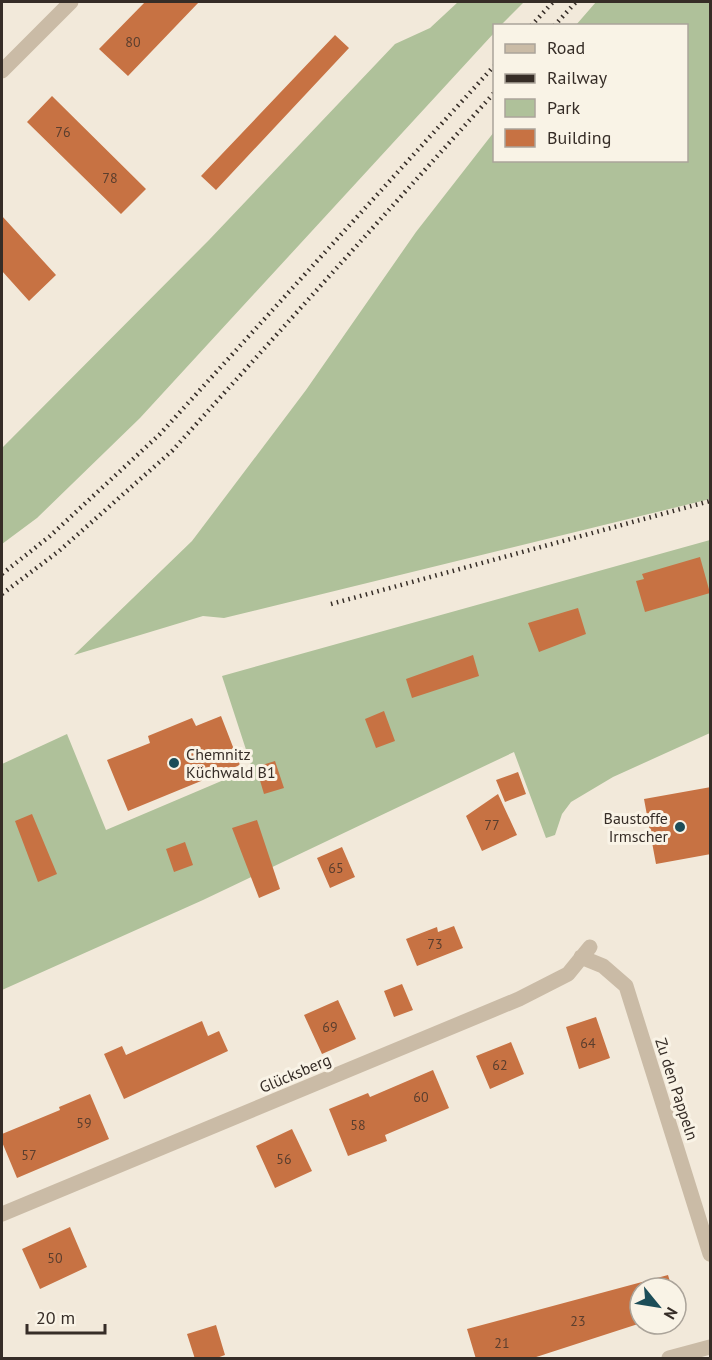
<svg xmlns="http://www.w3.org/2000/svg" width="712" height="1360" viewBox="0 0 712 1360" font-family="'PT Sans',sans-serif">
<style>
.green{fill:#afc19a}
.building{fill:#c77243}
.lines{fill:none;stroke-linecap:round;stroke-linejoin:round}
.minor{stroke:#cabba6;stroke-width:15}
.rail{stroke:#362d27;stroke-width:4.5;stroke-dasharray:1.5 4.5;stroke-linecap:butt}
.poi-dot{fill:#1c4d58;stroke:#f9f3e6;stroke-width:2}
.labels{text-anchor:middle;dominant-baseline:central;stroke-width:6;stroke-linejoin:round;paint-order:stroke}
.number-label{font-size:14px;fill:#5a3e2e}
.poi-label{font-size:16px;fill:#362d27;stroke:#f9f3e6;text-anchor:start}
.street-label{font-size:16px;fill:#362d27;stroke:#f9f3e6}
</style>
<rect width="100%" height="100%" fill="#f2e9da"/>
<path class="green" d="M458 2H524L501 25 494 26V33L140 418 37 518 2 544V448L209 240 395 44 430 28Z
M596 2H710V499L224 618 203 616 74 655 192 541 306 390 416 232 494 132V160H686V26L576 25Z
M710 540V733L613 777 571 802 562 814 555 835 546 838 514 752 203 900 2 990V764L67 734 106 830 252 768 222 676Z"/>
<path class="building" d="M145 2H199L128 76 99 49Z
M335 35 349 48 216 190 201 176Z
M52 96 146 189 121 214 27 122Z
M2 216 56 275 29 301 2 271Z
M700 557 710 593 645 612 636 581 644 579 642 574Z
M578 608 586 634 539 652 528 623Z
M473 655 479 676 412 698 406 679Z
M384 711 395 741 376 748 365 719Z
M221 716 240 765 128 811 107 760 150 743 148 736 192 718 196 726Z
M275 761 284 788 264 794 256 767Z
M518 772 526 794 505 802 496 780Z
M711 787V854L656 864 644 799Z
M498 794 517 835 482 851 466 816Z
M32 814 57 874 38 882 15 821Z
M257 820 280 889 259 898 232 828Z
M185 842 193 865 174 872 166 849Z
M342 847 355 877 330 888 317 858Z
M454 926 463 948 417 966 406 939 437 927 438 932Z
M402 984 413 1010 394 1017 384 991Z
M338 1000 356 1039 322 1054 304 1015Z
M596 1017 610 1058 579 1069 566 1027Z
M202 1021 208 1036 219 1031 228 1051 124 1099 104 1054 122 1046 126 1055Z
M511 1042 524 1074 490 1089 476 1056Z
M433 1070 449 1108 385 1135 387 1141 348 1156 329 1109 368 1093 370 1097Z
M90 1094 109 1139 17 1178 2 1142V1134L60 1110 59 1107Z
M292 1129 312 1171 275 1188 256 1146Z
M70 1227 87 1267 40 1289 22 1249Z
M668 1275 672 1288H640V1324H651L639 1328 638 1324 530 1359H476L467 1329Z
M216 1325 225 1355 214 1359H195L187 1334Z"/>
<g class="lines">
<path class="minor" d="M2 71 71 2
M581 957 603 966 626 986 710 1254
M2 1214 519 999 568 974 590 947
M669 1358 710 1347"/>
<path class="rail" d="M531 26 553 2
M554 26 576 2
M2 574 50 536 160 434 494 66
M2 594 59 551 172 451 494 93
M331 604 710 501"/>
</g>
<g class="poi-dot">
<circle cx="174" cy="763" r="6"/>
<circle cx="680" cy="827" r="6"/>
</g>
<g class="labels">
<g class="number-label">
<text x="133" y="42">80</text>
<text x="63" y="132">76</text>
<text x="110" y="178">78</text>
<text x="492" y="825">77</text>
<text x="336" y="868">65</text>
<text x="435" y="944">73</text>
<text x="330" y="1027">69</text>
<text x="588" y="1043">64</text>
<text x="500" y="1065">62</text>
<text x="421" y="1097">60</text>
<text x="84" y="1123">59</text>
<text x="358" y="1125">58</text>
<text x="29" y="1155">57</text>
<text x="284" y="1159">56</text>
<text x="55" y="1258">50</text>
<text x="578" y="1321">23</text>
<text x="502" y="1343">21</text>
</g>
<g class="poi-label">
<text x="186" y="754">Chemnitz<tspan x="186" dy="18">Küchwald B1</tspan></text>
<text x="668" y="818" text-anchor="end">Baustoffe<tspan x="668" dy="18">Irmscher</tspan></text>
</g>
<g class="street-label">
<text transform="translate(295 1073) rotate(-23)">Glücksberg</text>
<text transform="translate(677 1089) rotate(72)">Zu den Pappeln</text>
</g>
</g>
<rect width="712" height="1360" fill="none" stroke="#362d27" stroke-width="6"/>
<rect x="493" y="24" width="195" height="138" fill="#f9f3e6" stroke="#aba49a" stroke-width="1.5"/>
<rect x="505" y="44" width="30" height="9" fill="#cabba6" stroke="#aba49a" stroke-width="1.5"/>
<text x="547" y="54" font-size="18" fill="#362d27">Road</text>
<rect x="505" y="74" width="30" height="9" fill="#362d27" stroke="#aba49a" stroke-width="1.5"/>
<text x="547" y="84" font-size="18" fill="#362d27">Railway</text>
<rect x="505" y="99" width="30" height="18" fill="#afc19a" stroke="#aba49a" stroke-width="1.5"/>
<text x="547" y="114" font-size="18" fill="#362d27">Park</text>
<rect x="505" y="129" width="30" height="18" fill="#c77243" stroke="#aba49a" stroke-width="1.5"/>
<text x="547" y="144" font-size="18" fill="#362d27">Building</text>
<g transform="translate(658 1306) rotate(120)"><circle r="28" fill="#f9f3e6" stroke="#aba49a" stroke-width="1.5"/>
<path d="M0-4.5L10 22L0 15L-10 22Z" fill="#1c4d58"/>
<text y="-9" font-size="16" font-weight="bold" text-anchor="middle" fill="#362d27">N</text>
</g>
<path d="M27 1324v9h78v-9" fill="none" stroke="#362d27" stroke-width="3"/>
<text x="36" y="1324" font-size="18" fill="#362d27" stroke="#f9f3e6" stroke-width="4.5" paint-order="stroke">20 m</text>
</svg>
